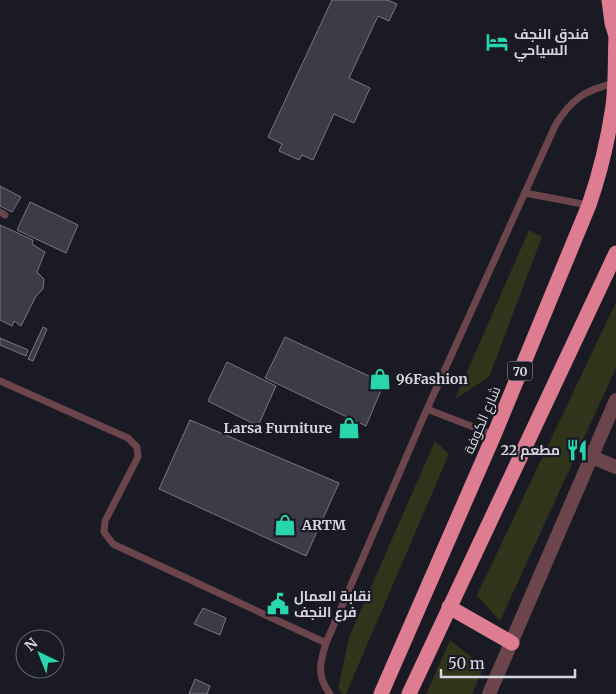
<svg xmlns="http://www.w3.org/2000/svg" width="616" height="694" viewBox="0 0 616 694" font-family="Merriweather,Cairo,serif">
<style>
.green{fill:#31331a}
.building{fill:#3b3c47;stroke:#767784}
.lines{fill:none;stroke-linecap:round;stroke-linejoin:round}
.lane{stroke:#6c444c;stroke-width:7}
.street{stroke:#6c444c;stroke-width:14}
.highway{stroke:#de7c91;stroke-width:15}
.labels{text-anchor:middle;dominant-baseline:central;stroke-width:4.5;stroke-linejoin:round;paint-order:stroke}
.shield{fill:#191a24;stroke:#9d9ea6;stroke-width:1}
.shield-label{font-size:12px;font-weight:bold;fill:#d6d7de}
.poi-label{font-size:14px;font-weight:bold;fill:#d6d7de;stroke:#191a24;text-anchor:start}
.street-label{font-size:14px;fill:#d6d7de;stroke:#191a24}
</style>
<rect width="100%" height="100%" fill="#191a24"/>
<path class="green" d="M529 230 542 237 489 377 455 399Z
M616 302V368L500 621 477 595Z
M435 441 449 454 346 694H343L338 689 349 637Z
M450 640 484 667 472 694H426Z"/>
<path class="building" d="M332 0H387L397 4 389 21 378 16 349 78 370 88 354 123 334 114 313 160 302 155 299 160 279 151 282 144 268 137Z
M0 186 21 197 12 212 0 206Z
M30 202 78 225 66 253 17 230Z
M0 225 33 240 32 244 45 252 37 272 44 279 43 289 36 296 21 326 14 321 12 326 0 320Z
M43 327 47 329 33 361 28 359Z
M285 337 384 383 366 426 265 378Z
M0 338 28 350 26 356 0 345Z
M227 362 276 386 258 426 208 401Z
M190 420 339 483 306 556 159 489Z
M203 608 226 618 220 635 194 624Z
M195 679 210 686 207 694H189Z"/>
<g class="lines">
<path class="lane" d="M525 193 588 205
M0 212 5 215
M0 381 128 438 137 447 138 457 105 521 104 532 113 544 326 643
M427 409 494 435
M330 694C316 675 320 663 326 643L427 409 555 126C571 99 585 90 615 83"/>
<path class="street" d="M592 457 616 467
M489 694 616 400"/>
<path class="highway" d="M609 0 612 23 616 36
M449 607 512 643
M381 694 494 435 589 205C600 173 608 140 613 106 616 83 615 59 616 36
M409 694 616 253"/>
</g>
<defs>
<g id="hotel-bare" transform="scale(1.725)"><path d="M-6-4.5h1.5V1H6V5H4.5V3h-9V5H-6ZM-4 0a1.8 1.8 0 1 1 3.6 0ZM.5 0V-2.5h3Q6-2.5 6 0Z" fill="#29d5ad" stroke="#191a24" stroke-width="2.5" paint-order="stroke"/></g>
<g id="shop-bare" transform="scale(1.725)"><path d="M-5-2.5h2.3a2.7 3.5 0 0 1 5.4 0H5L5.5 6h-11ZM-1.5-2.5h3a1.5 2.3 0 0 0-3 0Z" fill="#29d5ad" stroke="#191a24" stroke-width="2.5" paint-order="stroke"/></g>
<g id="restaurant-bare" transform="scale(1.725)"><path d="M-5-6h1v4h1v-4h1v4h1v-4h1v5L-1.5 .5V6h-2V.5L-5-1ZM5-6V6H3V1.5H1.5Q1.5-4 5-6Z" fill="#29d5ad" stroke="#191a24" stroke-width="2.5" paint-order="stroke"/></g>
<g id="civic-bare" transform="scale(1.725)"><path d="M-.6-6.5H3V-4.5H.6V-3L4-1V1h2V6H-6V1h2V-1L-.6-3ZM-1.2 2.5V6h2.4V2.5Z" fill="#29d5ad" stroke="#191a24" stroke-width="2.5" paint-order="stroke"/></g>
</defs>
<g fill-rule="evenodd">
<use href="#hotel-bare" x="497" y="42"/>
<use href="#shop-bare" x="380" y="379"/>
<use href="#shop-bare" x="349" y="428"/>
<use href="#restaurant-bare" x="577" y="450"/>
<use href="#shop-bare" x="285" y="525"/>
<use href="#civic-bare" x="278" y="604"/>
</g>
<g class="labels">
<rect class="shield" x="507.5" y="361.5" width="25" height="19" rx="4"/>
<g class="shield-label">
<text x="520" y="371">70</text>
</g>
<g class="poi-label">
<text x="514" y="34">فندق النجف<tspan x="514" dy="16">السياحي</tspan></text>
<text x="396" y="379">96Fashion</text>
<text x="332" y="428" text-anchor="end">Larsa Furniture</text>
<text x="560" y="450" text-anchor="end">مطعم 22</text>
<text x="302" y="525">ARTM</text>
<text x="294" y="596">نقابة العمال<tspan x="294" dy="16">فرع النجف</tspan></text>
</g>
<g class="street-label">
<text transform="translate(482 420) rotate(-67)">شارع الكوفة</text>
</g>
</g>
<g transform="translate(40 654) rotate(317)"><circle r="24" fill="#191a24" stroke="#65666e"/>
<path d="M0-4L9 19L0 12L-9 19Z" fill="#29d5ad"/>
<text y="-8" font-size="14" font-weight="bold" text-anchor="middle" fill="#d6d7de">N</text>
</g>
<path d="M441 669v8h134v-8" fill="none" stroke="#d6d7de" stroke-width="2.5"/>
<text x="448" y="669" font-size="15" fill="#d6d7de" stroke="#191a24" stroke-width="4" paint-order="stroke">50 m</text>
</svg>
